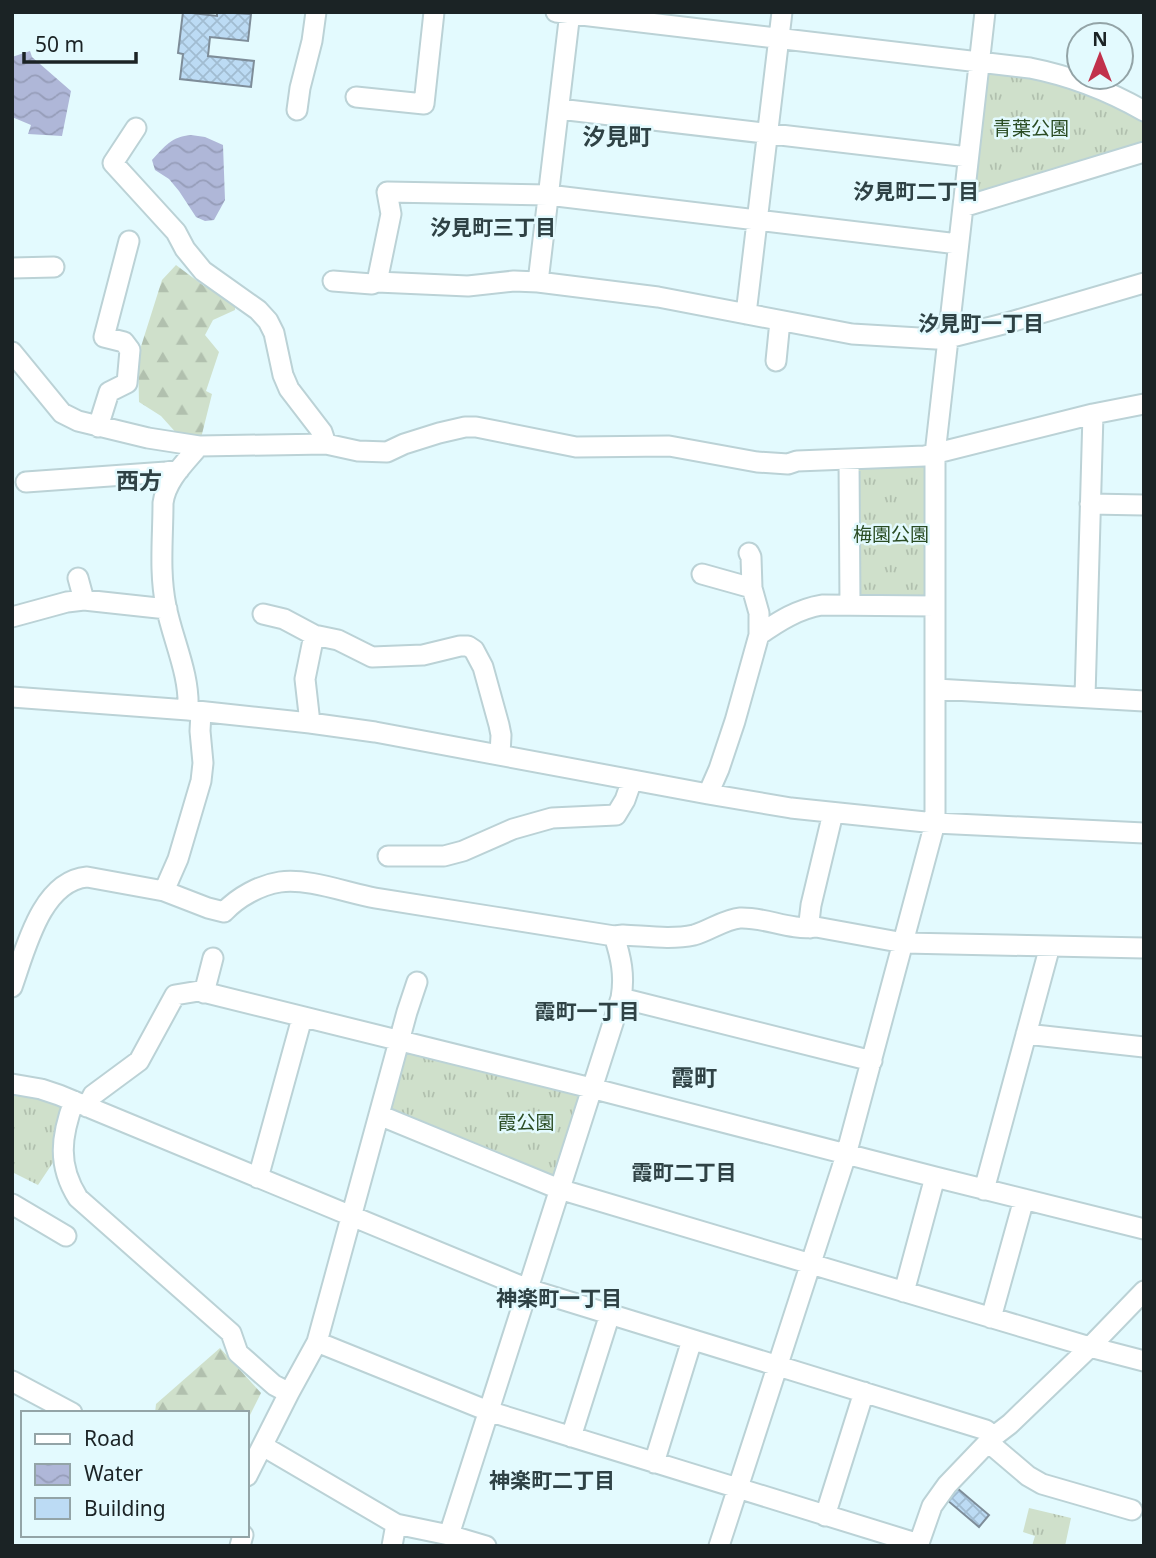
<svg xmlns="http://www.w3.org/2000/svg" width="1156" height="1558" viewBox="0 0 1156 1558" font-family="'Noto Sans','Noto Sans JP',sans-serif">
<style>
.grass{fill:url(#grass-tufts)}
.forest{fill:url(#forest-firs)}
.water{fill:url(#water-waves)}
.building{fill:url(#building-cross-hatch);stroke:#7e8d99;stroke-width:2}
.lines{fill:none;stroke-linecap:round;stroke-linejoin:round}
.minor-casing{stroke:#bbd2d6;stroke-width:23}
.minor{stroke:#fff;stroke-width:19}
.labels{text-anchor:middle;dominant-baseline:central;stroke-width:5;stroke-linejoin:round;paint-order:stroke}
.park-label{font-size:19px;fill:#2a4c23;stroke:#e3fafe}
.neighbourhood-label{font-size:21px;font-weight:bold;fill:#2f4245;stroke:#e3fafe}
.quarter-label{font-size:23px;font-weight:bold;fill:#2f4245;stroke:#e3fafe}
</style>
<defs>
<pattern id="grass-tufts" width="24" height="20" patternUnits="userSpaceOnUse" patternTransform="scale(1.75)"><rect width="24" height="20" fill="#cfe0cb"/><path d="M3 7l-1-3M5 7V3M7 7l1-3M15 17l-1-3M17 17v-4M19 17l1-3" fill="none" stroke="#b1c0ae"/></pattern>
<pattern id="forest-firs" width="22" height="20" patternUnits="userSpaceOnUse" patternTransform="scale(1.75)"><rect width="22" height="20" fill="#cfe0cb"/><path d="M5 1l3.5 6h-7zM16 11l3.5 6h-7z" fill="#b1c0ae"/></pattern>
<pattern id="water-waves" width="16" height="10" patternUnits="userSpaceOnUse" patternTransform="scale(1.75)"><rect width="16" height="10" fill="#afb7d8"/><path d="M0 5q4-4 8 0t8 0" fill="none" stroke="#969db9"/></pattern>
<pattern id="building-cross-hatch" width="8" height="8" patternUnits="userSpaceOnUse" patternTransform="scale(1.75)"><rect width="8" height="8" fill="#bcdbf4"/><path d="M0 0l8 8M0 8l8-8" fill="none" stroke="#a1bcd1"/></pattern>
</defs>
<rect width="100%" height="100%" fill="#e3fafe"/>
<path class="grass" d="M992 72 1032 77 1065 84 1130 113 1144 122V146L978 194 972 189 986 77Z
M924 464 928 469V596L924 602 859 600 858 467Z
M409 1045 586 1092 560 1182 389 1114Z
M12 1093 32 1097 60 1106 64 1115 58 1155 38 1185 12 1172Z
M1029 1508 1071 1518 1065 1546H1032L1035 1536 1023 1532Z"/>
<path class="forest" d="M176 265 204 286 235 298V310L213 320 205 335 219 352 206 391 212 394 201 438 179 436 161 416 139 402 138 356 162 280Z
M220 1348 261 1393 247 1421V1413H155L156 1404Z"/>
<path class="water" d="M30 51 32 57 71 91 62 136 28 134 31 125 12 117V57Z
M191 135 205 137 223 145 225 200 214 220 205 221 196 217 179 191 169 179 155 170 152 160C165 146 171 137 191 135Z"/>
<path class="building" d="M183 12 217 16V12L251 14 248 41 210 37 208 56 254 61 251 87 180 79 183 54 178 53Z
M957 1488 989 1515 979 1527 947 1500Z"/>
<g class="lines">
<g class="minor-casing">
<path id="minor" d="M556 12 1030 68C1071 76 1107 90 1144 111
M356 97 424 104 434 12
M559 109 968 157
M297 110 300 88 312 41 316 12
M136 128 113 163 176 232 185 249 203 271 258 310 268 321 274 333 283 375 289 389 322 432 326 444
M963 207 1144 152
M958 244 548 195 387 192 391 214 377 282 468 286 514 281 538 282 658 297 852 334 936 339 948 338 1007 323 1144 283
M12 268 54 267
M333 281 372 284 377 282
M538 282 570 12
M746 314 782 12
M12 352 62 413 78 421 148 438 199 446 326 444 358 451 387 452 404 444 439 433 465 427H476L576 447 669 446 757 462 788 464 797 461 925 456 1093 414 1144 404
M776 361 780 321
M98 427 109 392 127 383 130 350 124 342 104 337 129 241
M849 459 850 604
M26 482 166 472 179 470
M1090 504 1144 505
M749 553 751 557 752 588 759 613V635
M702 574 752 588
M78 578 84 600
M263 614 284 619 314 635 338 640 372 657 423 655 460 646H468L474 650 483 667 499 725 501 735 500 755
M12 617 67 602 84 600 167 609
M936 689 1144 701
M12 697 188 710 310 723 375 732 708 794 791 808 935 823 1144 833
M1085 697 1093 414
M188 710C190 674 173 641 166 606 159 572 163 538 163 503 166 480 185 463 199 446
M310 723 305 679 314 635
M708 794 719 769 735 721 759 635C779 621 798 609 822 605L935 606
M388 856H444L463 851 513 829 552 818 616 815 625 800 632 780
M164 891 208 908 224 912C238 897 260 885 280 882 309 878 347 893 375 898 455 911 534 923 614 936L623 935C646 936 671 940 694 935 709 931 725 919 740 918 766 917 790 931 816 927L904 943 1144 948
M810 928 809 922 811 905 833 813
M12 987C25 951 41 881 87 877L164 891 178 859 201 781 203 763 200 731 201 712
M204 993 213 958
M621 998 872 1061
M1026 1034 1144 1047
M12 1084 41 1089 59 1095 528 1289 986 1430 993 1437
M74 1101C61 1136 57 1165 78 1198L231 1333 238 1353 274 1385 289 1393
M87 1107 93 1095 139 1061 175 995 199 991 591 1088 935 1177 1144 1229
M379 1115 559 1189 1090 1347 1144 1361
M258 1178 302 1018
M984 1190 1050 946
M12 1204 66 1236
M904 1292 935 1177
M991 1318 1024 1199
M317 1342 488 1411 919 1544
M12 1381 72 1413
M571 1437 610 1314
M988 1442 1028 1476 1042 1484 1132 1510
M263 1446 396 1524 449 1535 486 1546
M654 1463 692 1340
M247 1476 289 1393 317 1342 407 1012 417 982
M825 1516 864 1392
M449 1535 621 998C625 976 621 957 614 936
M240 1546 243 1535
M392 1546 396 1524
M719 1546 846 1155 935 823V454L985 12
M918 1546 932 1506 947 1485 993 1437 1010 1424 1090 1347 1144 1291"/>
</g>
<use href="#minor" class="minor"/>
</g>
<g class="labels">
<g class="park-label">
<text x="1031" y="128">青葉公園</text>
<text x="891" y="534">梅園公園</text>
<text x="526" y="1122">霞公園</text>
</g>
<g class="neighbourhood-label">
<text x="916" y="191">汐見町二丁目</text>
<text x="493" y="227">汐見町三丁目</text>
<text x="981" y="323">汐見町一丁目</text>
<text x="587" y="1011">霞町一丁目</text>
<text x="684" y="1172">霞町二丁目</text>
<text x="559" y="1298">神楽町一丁目</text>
<text x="552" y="1480">神楽町二丁目</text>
</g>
<g class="quarter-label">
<text x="617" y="136">汐見町</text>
<text x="139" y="480">西方</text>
<text x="694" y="1077">霞町</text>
</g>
</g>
<rect width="1156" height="1558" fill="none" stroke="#1b2325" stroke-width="28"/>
<rect x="21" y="1411" width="228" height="126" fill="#e3fafe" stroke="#93a4a7" stroke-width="2"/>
<rect x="35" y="1434" width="35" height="10" fill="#ffffff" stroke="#93a4a7" stroke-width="2"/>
<text x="84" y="1446" font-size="21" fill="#1b2325">Road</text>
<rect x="35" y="1464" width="35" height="21" fill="url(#water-waves)" stroke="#93a4a7" stroke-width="2"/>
<text x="84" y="1481" font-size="21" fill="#1b2325">Water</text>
<rect x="35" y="1498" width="35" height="21" fill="#bcdbf4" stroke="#93a4a7" stroke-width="2"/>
<text x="84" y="1516" font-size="21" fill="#1b2325">Building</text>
<g transform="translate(1100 56)"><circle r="33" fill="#e3fafe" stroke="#93a4a7" stroke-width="2"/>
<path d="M0-5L12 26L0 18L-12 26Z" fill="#c1314b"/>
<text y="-10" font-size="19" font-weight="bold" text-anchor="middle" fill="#1b2325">N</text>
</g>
<path d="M24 52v10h112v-10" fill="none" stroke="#1b2325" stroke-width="3.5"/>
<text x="35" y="52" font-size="21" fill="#1b2325" stroke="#e3fafe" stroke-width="5" paint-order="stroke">50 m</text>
</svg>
